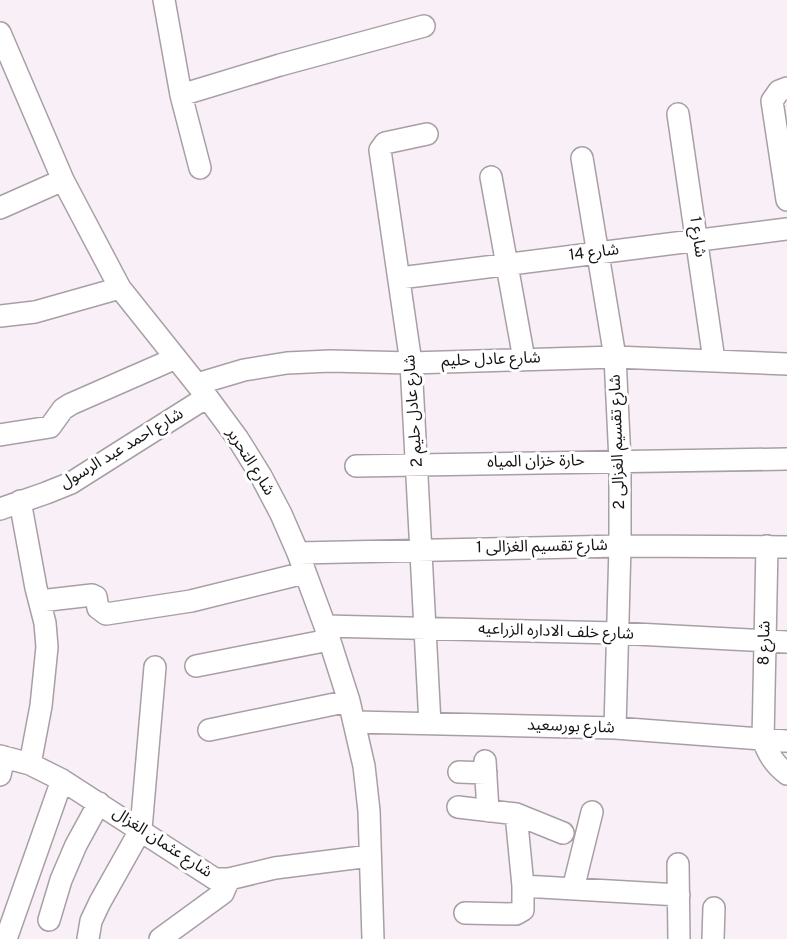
<svg xmlns="http://www.w3.org/2000/svg" width="787" height="939" viewBox="0 0 787 939" font-family="Overpass,'Noto Sans Arabic',sans-serif">
<style>
.lines{fill:none;stroke-linecap:round;stroke-linejoin:round}
.minor-casing{stroke:#a89fa6;stroke-width:24}
.minor{stroke:#fff;stroke-width:21}
.labels{text-anchor:middle;dominant-baseline:central;stroke-width:6;stroke-linejoin:round;paint-order:stroke}
.street-label{font-size:16px;fill:#151214;stroke:#fff}
</style>
<rect width="100%" height="100%" fill="#f9f0f7"/>
<g class="lines">
<g class="minor-casing">
<path id="minor" d="M164 0 181 95 200 168
M0 33 63 180 120 288 207 397 238 439 261 476 281 514 298 553 325 626 349 701 364 766 369 811 373 939
M787 88 779 91 772 101 787 200
M181 95 280 65 424 26
M678 114 714 360
M427 134 385 143 380 150 411 363 430 724
M582 158 615 357 620 461V546L615 728
M491 177 524 359
M0 208 63 180
M400 278 787 229
M0 316 35 312 120 288
M197 384 244 370 287 363 330 361 411 363 615 357 787 364
M0 435 50 427 63 409 71 404 176 358
M356 466 787 459
M20 501 36 588 45 623 47 647 41 706 30 764
M0 509 46 493 71 483 207 397
M767 546 763 740C769 755 774 764 787 774
M298 553 620 546 787 547
M40 601 92 595 96 597 98 608 106 614 191 601 304 573
M325 626 617 633 787 642
M196 666 329 640
M355 722 615 728 787 741
M209 730 349 701
M0 756 30 764 62 780 215 879H229L275 868 370 856
M485 761 488 811
M459 772 486 773
M0 775 4 757
M458 807 516 814 563 833
M678 864 679 939
M523 886 679 895
M573 889 592 812
M465 913 516 914 523 910V886L516 814
M49 920 61 880 76 845 99 803
M6 939 62 780
M88 939 91 921 100 902 141 829 155 667
M160 939 223 893 229 879
M713 939 714 908"/>
</g>
<use href="#minor" class="minor"/>
</g>
<g class="labels">
<g class="street-label">
<text transform="translate(697 237) rotate(82)">شارع 1</text>
<text transform="translate(594 253) rotate(-7)">شارع 14</text>
<text transform="translate(491 360) rotate(-2)">شارع عادل حليم</text>
<text transform="translate(414 411) rotate(-94)">شارع عادل حليم 2</text>
<text transform="translate(618 442) rotate(-92)">شارع تقسيم الغزالى 2</text>
<text transform="translate(122 449) rotate(-31)">شارع احمد عبد الرسول</text>
<text transform="translate(250 462) rotate(58)">شارع التحرير</text>
<text transform="translate(536 462) rotate(-1)">حارة خزان المياه</text>
<text transform="translate(542 547) rotate(-1)">شارع تقسيم الغزالى 1</text>
<text transform="translate(556 632) rotate(2)">شارع خلف الاداره الزراعيه</text>
<text transform="translate(765 643) rotate(-89)">شارع 8</text>
<text transform="translate(571 727) rotate(2)">شارع بورسعيد</text>
<text transform="translate(162 843) rotate(33)">شارع عثمان الغزال</text>
</g>
</g>
</svg>
